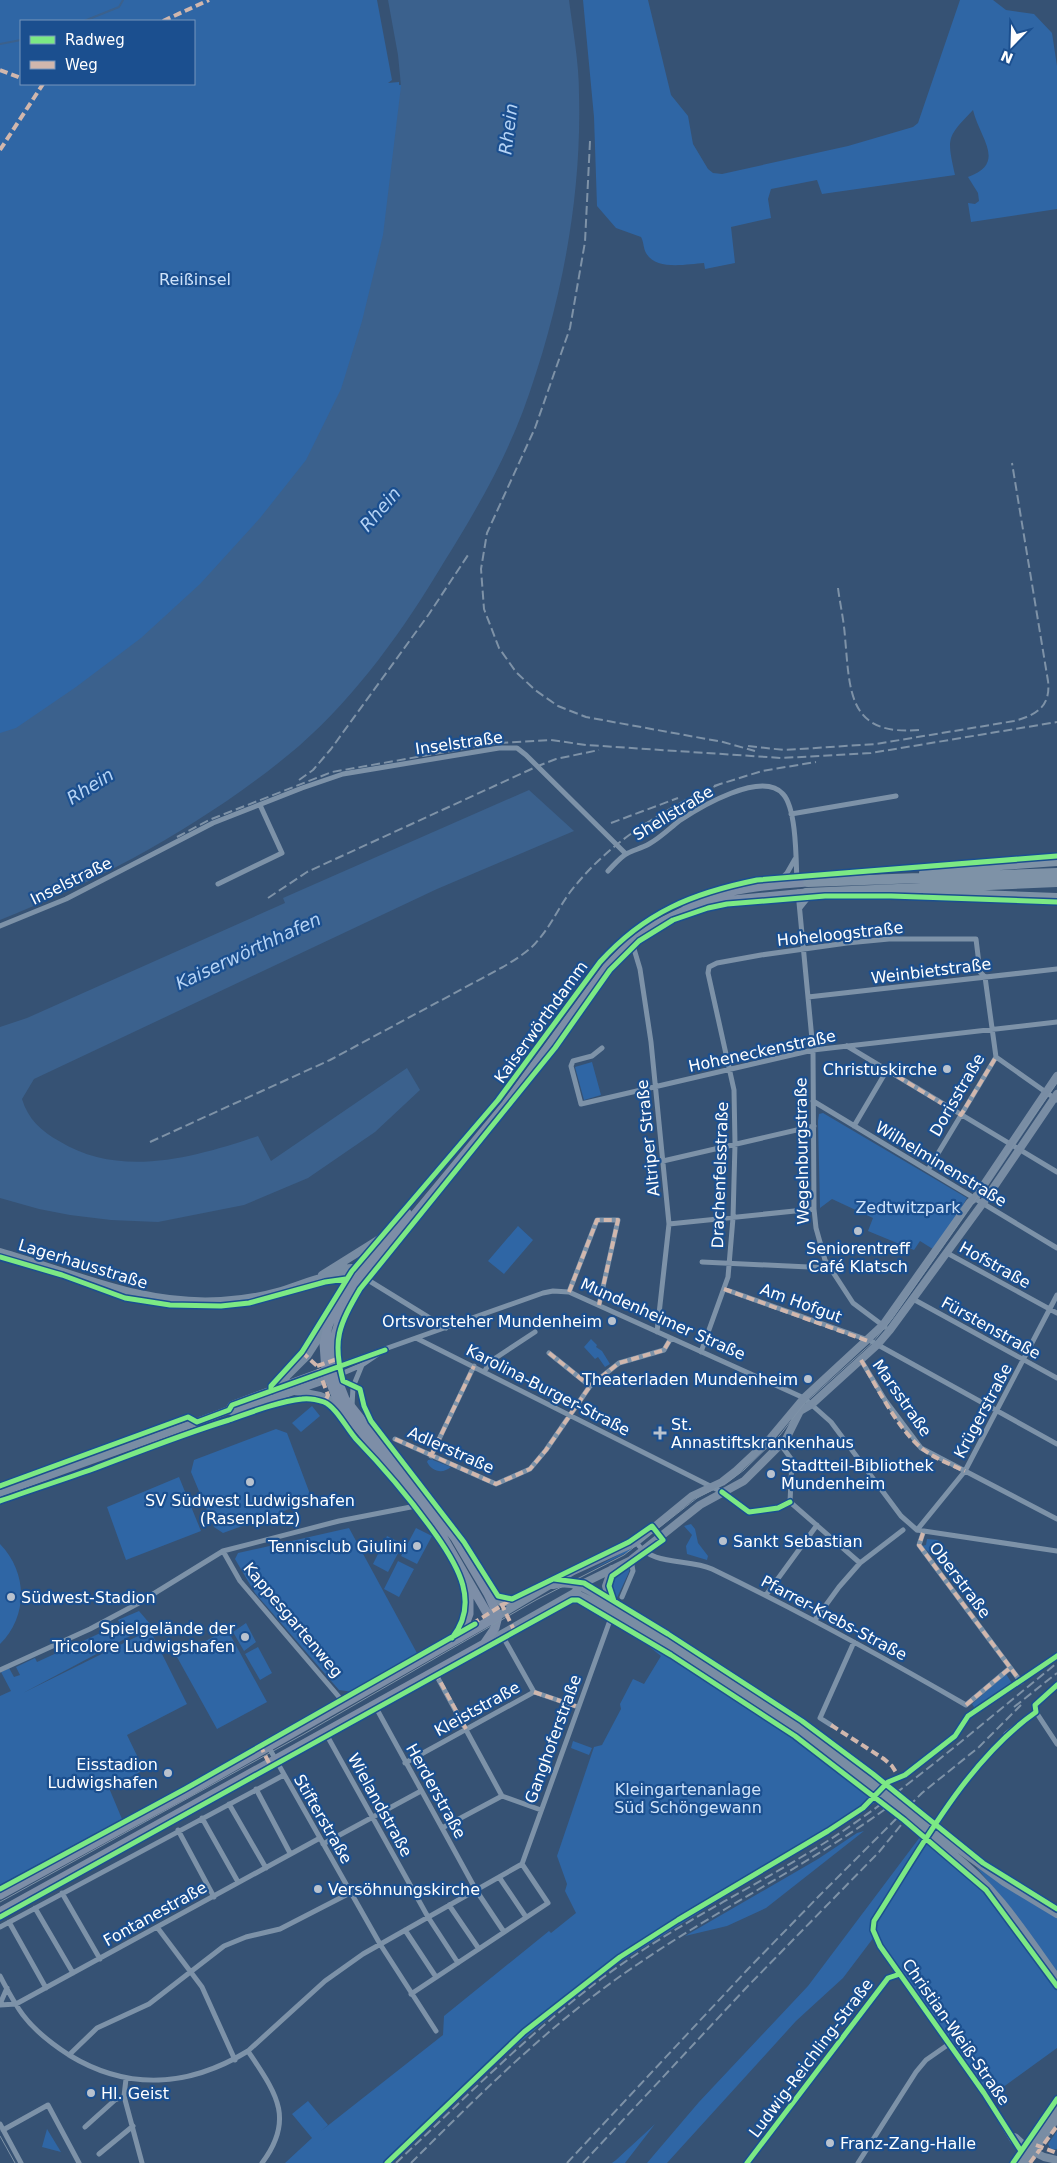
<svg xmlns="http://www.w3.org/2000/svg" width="1057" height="2163" viewBox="0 0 1057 2163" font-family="'DejaVu Sans',sans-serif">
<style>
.green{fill:#2f66a5;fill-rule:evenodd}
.water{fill:#3b618d}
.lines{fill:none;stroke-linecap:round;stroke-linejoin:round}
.stream{stroke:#3b618d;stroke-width:2}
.street{stroke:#7d92a8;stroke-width:5}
.secondary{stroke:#798da4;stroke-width:8}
.primary{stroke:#7d8ea7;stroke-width:9}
.highway{stroke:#7e92a7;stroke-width:10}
.tram{stroke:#7e92a7;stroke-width:1}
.rail{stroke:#7e92a7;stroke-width:2;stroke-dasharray:9 4;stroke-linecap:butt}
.secondary-bridge{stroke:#798da4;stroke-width:8}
.quiet{stroke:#d1b7ad;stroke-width:4;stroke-dasharray:8 4;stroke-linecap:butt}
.cycleway-casing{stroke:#1b4f8f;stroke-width:8}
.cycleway{stroke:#7ce984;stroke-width:5}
.poi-dot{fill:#b9c2ce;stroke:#1b4f8f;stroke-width:2}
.labels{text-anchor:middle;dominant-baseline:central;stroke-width:4.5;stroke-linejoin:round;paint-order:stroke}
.park-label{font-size:16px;fill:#cfe3fa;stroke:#1b4f8f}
.street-label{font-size:16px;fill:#fff;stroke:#1b4f8f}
.poi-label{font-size:16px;fill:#fff;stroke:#1b4f8f;text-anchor:start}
.water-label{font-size:18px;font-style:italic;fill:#b5d3f5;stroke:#1b4f8f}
</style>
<rect width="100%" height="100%" fill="#365274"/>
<path class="green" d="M0 0H377L392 80 388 83 399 82V85L420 83 387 326 271 536 0 752ZM21 21H194V84H21Z
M583 0H648L671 95 688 116 693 144 708 169 713 173 722 174 848 146 913 127 918 123 960 0H993L1006 10 1034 14 1052 33 1057 66V209L971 222 968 203 975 204 979 201 978 193 968 177C1007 163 980 139 973 110 946 138 947 138 955 175L822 194 817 180 771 189 768 199 771 218 731 227 735 263 705 269 704 263C687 264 656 271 646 253 643 248 644 242 641 237L616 228 597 206 594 117Z
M592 1062 601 1095 584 1100 575 1067Z
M823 1113 967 1198 936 1251 920 1241 914 1250 868 1231 873 1218 832 1199 820 1208 818 1121 819 1114Z
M518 1226 533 1240 504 1274 488 1261Z
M591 1339 597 1345 596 1347 602 1351 610 1364 605 1367 598 1357 595 1359 584 1347Z
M312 1406 320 1416 301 1432 292 1423Z
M276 1429 287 1433 310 1494 303 1504 223 1533 214 1527 191 1472 194 1460Z
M433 1459V1460L451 1467C443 1474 432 1472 427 1462L428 1460Z
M179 1477 201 1531 126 1560 107 1507Z
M691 1524 695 1529 698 1543 708 1556 707 1560 687 1554 686 1546 692 1535 684 1526Z
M349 1528 418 1655 353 1692 339 1690 255 1593 235 1559 238 1553Z
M416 1528 432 1536 417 1564 401 1556Z
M387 1536 403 1544 388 1572 373 1564Z
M927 1539 939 1540 933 1544 930 1553 922 1546 926 1545Z
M0 1544C28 1573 28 1616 0 1644Z
M629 1549 632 1550 583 1574Z
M398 1561 414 1569 399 1597 384 1589Z
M630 1568 629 1572 616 1600C605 1580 613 1576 630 1568Z
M139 1611 151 1625 23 1693 150 1630 187 1704 127 1735 144 1770 109 1788 122 1819 0 1885V1696L11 1691 1 1672 9 1668 14 1677 20 1675 16 1667 35 1658 37 1662 120 1624 118 1620Z
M246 1623 256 1642 244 1651 233 1632Z
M227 1629 267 1702 217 1729 177 1657Z
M636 1636 768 1720 876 1802 607 1970 485 2071 390 2163H285L312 2138 292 2114 308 2101 328 2125 321 2131 443 2035 444 2016 549 1931 551 1933 576 1913 565 1891 567 1884 557 1856 594 1747 602 1745 621 1709 620 1704 633 1679 644 1684 661 1656Z
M258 1647 272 1673 260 1680 245 1654Z
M1006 1674 1013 1685 976 1710 972 1704Z
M573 1741 592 1748 589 1755 571 1748Z
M864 1831 766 1908 727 1926 685 1936 818 1859 857 1833Z
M920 1837 966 1873 991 1898 1057 1990V2048L991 2096 880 1942 874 1937 843 1978 796 2021 667 2163H647L699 2102 808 1986Z
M976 1867 1057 1917V1973L1010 1907Z
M655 2124 625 2163H612L616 2160Z
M47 2129 61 2152 42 2147Z
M1057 2131V2149L1051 2150 1048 2144Z"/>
<path class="water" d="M388 0H569C573 31 579 63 579 94 582 201 560 310 523 411 503 464 474 514 444 562 404 629 358 694 299 746 213 819 105 879 0 920V733L16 728 76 687 141 638 200 584 260 518 306 460 341 389 362 321 383 235 401 86 398 55Z
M529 790 574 831 437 889 34 1079 22 1099C28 1119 41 1131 59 1141 120 1179 195 1157 258 1136L271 1161 407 1068 420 1090 375 1132 308 1178 244 1205 158 1222 111 1220 70 1215 39 1209 0 1198V1027L27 1018 285 903 283 898Z"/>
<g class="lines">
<path class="stream" d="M84 21 119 7 123 0
M0 44 21 40"/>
<path class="street" d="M791 814 896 796
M608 871C614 865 620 857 628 853 634 850 642 848 649 844 660 838 669 829 679 821 700 807 762 770 783 794 797 809 796 863 797 884
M218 884 282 853 260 805
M776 884 787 873 795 859
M798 892 813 1050 814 1209 816 1228 825 1260 853 1303 885 1327
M800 908 812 893
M0 926 66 899 213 823 302 788 343 774 499 748H517L526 755 626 854
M629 944 634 949 640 969 651 1042 669 1224 657 1332
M808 997 1057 969
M847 1046 1057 1172
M602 1048 592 1056 573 1061 571 1066 581 1104 813 1050 1057 1022
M996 1057 1057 1100
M813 1101 1057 1248
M854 1126 887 1070
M663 1161 814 1126
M669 1224 814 1209
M947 1253 1057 1313
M702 1262 830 1268
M363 1277 446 1328
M724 1289 868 1340
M569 1292 597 1220H618L599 1305
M913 1299 1057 1378
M416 1338 722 1492
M869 1340 1057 1444
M701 1352 728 1277 733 1218 735 1144 734 1090 708 973 709 967 717 963 761 955 847 943 889 939H976L980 972 985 977 996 1057 928 1170
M549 1353 590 1386
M861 1360 885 1400 921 1448 1057 1519
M334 1367 543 1293 553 1291 569 1292 804 1398 831 1422 901 1516 917 1530 1057 1551
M484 1372 491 1361 535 1332
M336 1376 362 1365 384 1350
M352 1406 353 1387 362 1365
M395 1439 496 1484 530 1469 546 1450 590 1386 619 1363 664 1350 671 1338
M781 1445 792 1460 790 1502 860 1563
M431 1456 474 1366
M917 1530 965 1471 1057 1295
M923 1533 919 1545 1021 1682
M636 1542C652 1567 688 1558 712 1569 799 1611 883 1657 966 1705L1010 1668
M223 1551 240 1581 345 1704
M766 1595 817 1525
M622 1597 633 1571 631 1560
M815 1620 839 1587 860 1563 903 1530
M502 1635 534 1692 578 1707
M0 1670 90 1629 137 1604 223 1551 339 1521 421 1505
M434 1671 502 1796 541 1810
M374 1704 476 1890 504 1932
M1036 1712 1057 1744
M831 1725 820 1718 854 1642
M325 1732 428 1917 458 1963
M1006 1734 1036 1712 1035 1705 1057 1685
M268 1746 380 1944 436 2031
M405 1763 534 1692
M256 1789 290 1853
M229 1804 266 1868
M202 1818 238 1882
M442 1828 502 1796
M178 1830 214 1897
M323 1844 421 1791
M522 1864 609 1623
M499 1877 526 1917
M62 1893 100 1959
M449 1905 479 1949
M35 1908 73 1973
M9 1922 46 1988
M0 1927 284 1775
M157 1927 202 1987 235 2060
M405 1930 436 1977
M880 1946 984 2093 1012 2140 1026 2156
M0 1976C7 1989 14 2003 23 2015 35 2031 52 2044 69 2055 128 2091 189 2087 248 2051L325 1981 363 1954 522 1864
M411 1994 548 1903 522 1864
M0 2004 7 1988
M0 2005 16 2004 320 1838
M248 2051C275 2092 296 2118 262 2163
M69 2055 97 2028 149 2004 224 1946 246 1937 280 1929 350 1893
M126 2079 124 2096 142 2163
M0 2124 21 2163
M85 2127 115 2100 124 2096
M3 2130 48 2105 79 2163
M1010 2134 1016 2136 1029 2148
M99 2154 133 2126
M747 2163 888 1978 900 1974
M858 2163 916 2072 926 2060 949 2044"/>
<path class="secondary" d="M0 1252C74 1273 142 1306 221 1301 239 1300 259 1297 277 1292 303 1285 329 1270 357 1276
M336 1269 352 1268 360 1274
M322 1275 386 1235
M276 1387 307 1356 327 1325
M295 1391 320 1396 339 1404
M229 1410 234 1412 333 1377
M0 1493 197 1422 229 1410 232 1405 332 1368
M553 1585C561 1583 570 1583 579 1586 602 1595 629 1616 650 1629 726 1675 799 1725 870 1777
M574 1593C604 1605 632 1626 660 1643 731 1686 799 1733 865 1783
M488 1594 501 1602H519
M611 1604 606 1586 612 1569
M498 1616 573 1571 636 1542 692 1496 722 1482 736 1471 768 1441 804 1398 883 1325 970 1202 975 1198 1057 1076
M484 1644 574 1593 584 1583 631 1560 700 1505 744 1481 786 1439 800 1411 812 1404 878 1344 890 1330 983 1203 1057 1094
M955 1846 1004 1882 1057 1914
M950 1852C995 1886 1025 1933 1057 1978
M1030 2150 1044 2157 1057 2160
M1018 2163 1057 2108
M1025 2163 1057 2118"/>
<path class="primary" d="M686 904C725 889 766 885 808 882
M407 1213 354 1275 338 1302 328 1326 324 1344 326 1371 339 1404 436 1525 491 1620 496 1624
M460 1638 469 1614V1583
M0 1895 189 1792 496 1617
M0 1912 484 1644 495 1628 498 1616 488 1594 455 1538 345 1399 336 1376 333 1360V1342L342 1313 363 1277 506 1104 607 967 629 944 657 924 688 909 722 901 806 893"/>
<path class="highway" d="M924 873 947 869 1057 861
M808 882 1057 873
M806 893 1057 882
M928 893 1057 898"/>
<path class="tram" d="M0 1902 304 1734 536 1600 624 1555 697 1498 728 1482 744 1470 780 1435 804 1404 873 1342 892 1319 1057 1083
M0 2136 15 2163"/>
<path class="rail" d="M590 141 585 242 570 328 535 428 487 533 481 569 484 609 499 648 516 672 535 690 558 706 586 717 723 742 755 751
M838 588C840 604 844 621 845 637 850 692 848 736 919 730
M748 746 784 750 876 744 1014 721C1037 715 1051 706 1048 681L1012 463
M299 780 313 770 331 749 429 614 470 552
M714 786 762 771 816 762
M611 823 678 798
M177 837 209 820 332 772 497 743 551 740 586 745 782 758 871 753 1057 722
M268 898 307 872 538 766 556 759 599 750
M150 1142 330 1060 503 967C516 959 530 951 539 939 553 923 561 902 575 886 613 839 666 808 720 784
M1014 1707 1057 1673
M396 2163C463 2100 528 2034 601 1979 676 1923 762 1884 840 1833 916 1782 985 1721 1057 1663
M411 2163C482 2092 554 2020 638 1964 724 1905 819 1860 903 1796
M567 2163 748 1969 819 1896 922 1793 979 1747 1021 1705
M583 2163 746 1988 879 1852 915 1808"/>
<path class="secondary-bridge" d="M870 1777 955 1846
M865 1783 950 1852"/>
<path class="quiet" d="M163 21 209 0
M0 70 21 78
M0 150 43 84
M887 1070 961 1115 996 1057
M724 1289 868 1341
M569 1292 597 1220H618L599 1305
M302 1352 317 1366 328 1395 325 1402
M549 1353 590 1386
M861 1360C877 1387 896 1426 920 1447 933 1458 950 1464 965 1471
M317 1366 337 1359
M395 1439 496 1484 530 1469 546 1450 590 1386 619 1363 664 1350 671 1338
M431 1456 474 1366
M923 1533 919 1545 1021 1682
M501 1603 515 1632
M472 1624 512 1599
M435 1672 466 1729
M534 1692 578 1707
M966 1705 1010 1668
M831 1725 884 1759 892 1766 899 1777
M260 1745 271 1767
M1036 2145 1057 2153
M1030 2163 1057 2126"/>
<g class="cycleway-casing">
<path id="cycleway" d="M0 1257 62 1275 125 1298 170 1305 221 1306 249 1303 325 1282 346 1279
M271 1391V1386L302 1352 352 1271 498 1100 600 962C645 912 693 893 757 880L1057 856
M0 1486 188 1417 197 1422 229 1410 232 1405 385 1350
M722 1492 749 1512 778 1508 790 1502
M0 1501C31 1490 62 1480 93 1469 138 1452 183 1434 229 1420 252 1412 277 1402 302 1399 309 1398 318 1400 324 1402 336 1407 347 1429 356 1439 385 1469 412 1501 436 1535 458 1566 480 1603 452 1638
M554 1579 584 1583 668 1634 802 1721 873 1774 983 1863 1057 1909
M614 1601 609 1586 612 1576 663 1540 652 1526 629 1542 512 1599 498 1596 464 1542 371 1421 364 1406 360 1389 343 1381C332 1340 339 1325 360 1289L555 1048 610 970 639 941 673 920 708 908 727 904 825 896H891L1057 902
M0 1889 185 1789 475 1624
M0 1917 572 1600H578L671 1655 795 1736 904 1820 986 1890 1057 1986
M1021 2151 984 2093 880 1946 873 1930 874 1921C920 1850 966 1761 1036 1712L1035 1705 1057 1685
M387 2163 524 2032 620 1957 678 1920 828 1831 863 1808 888 1782 905 1775 955 1736 968 1716 1057 1656
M747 2163 888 1978 900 1974
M1013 2163 1057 2099"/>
</g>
<use href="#cycleway" class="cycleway"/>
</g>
<g class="poi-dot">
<circle cx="947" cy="1069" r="5"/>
<circle cx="858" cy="1231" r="5"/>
<circle cx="612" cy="1321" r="5"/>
<circle cx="808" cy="1379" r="5"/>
<path d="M657.5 1425.5h5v5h5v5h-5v5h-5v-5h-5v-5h5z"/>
<circle cx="771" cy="1474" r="5"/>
<circle cx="250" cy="1482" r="5"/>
<circle cx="723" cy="1541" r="5"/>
<circle cx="417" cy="1546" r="5"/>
<circle cx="11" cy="1597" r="5"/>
<circle cx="245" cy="1637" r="5"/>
<circle cx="168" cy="1773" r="5"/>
<circle cx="318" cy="1889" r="5"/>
<circle cx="91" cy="2093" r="5"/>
<circle cx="830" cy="2143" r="5"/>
</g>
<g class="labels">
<g class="park-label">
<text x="195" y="279">Reißinsel</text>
<text x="908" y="1207">Zedtwitzpark</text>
<text x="688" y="1789">Kleingartenanlage<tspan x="688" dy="18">Süd Schöngewann</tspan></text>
</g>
<g class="street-label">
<text transform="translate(459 743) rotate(-8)">Inselstraße</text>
<text transform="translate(673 813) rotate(-31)">Shellstraße</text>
<text transform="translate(71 881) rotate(-26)">Inselstraße</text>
<text transform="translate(840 934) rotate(-6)">Hoheloogstraße</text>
<text transform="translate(931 971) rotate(-7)">Weinbietstraße</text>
<text transform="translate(541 1022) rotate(-54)">Kaiserwörthdamm</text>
<text transform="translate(762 1051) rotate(-12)">Hoheneckenstraße</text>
<text transform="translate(957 1095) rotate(-60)">Dorisstraße</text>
<text transform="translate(648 1138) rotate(-96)">Altriper Straße</text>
<text transform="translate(802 1151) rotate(-91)">Wegelnburgstraße</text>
<text transform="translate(941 1164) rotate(31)">Wilhelminenstraße</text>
<text transform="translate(720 1175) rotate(-88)">Drachenfelsstraße</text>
<text transform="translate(83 1264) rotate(17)">Lagerhausstraße</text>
<text transform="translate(995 1265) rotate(29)">Hofstraße</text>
<text transform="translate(801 1303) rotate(20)">Am Hofgut</text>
<text transform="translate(663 1319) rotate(24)">Mundenheimer Straße</text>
<text transform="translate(991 1328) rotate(29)">Fürstenstraße</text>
<text transform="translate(548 1390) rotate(27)">Karolina-Burger-Straße</text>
<text transform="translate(902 1398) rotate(55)">Marsstraße</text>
<text transform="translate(983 1411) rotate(-62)">Krügerstraße</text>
<text transform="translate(451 1450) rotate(24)">Adlerstraße</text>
<text transform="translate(960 1580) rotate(53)">Oberstraße</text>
<text transform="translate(834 1618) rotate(28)">Pfarrer-Krebs-Straße</text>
<text transform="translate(293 1620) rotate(50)">Kappesgartenweg</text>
<text transform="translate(477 1709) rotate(-29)">Kleiststraße</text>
<text transform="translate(553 1739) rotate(-70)">Ganghoferstraße</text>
<text transform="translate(436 1791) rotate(61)">Herderstraße</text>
<text transform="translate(380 1805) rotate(61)">Wielandstraße</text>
<text transform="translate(323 1819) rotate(60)">Stifterstraße</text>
<text transform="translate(155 1914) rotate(-29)">Fontanestraße</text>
<text transform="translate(956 2032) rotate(55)">Christian-Weiß-Straße</text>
<text transform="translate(811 2058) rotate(-53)">Ludwig-Reichling-Straße</text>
</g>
<g class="poi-label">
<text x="937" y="1069" text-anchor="end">Christuskirche</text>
<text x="858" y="1248" text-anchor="middle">Seniorentreff<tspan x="858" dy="18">Café Klatsch</tspan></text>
<text x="602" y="1321" text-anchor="end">Ortsvorsteher Mundenheim</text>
<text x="798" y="1379" text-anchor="end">Theaterladen Mundenheim</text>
<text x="671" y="1424">St.<tspan x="671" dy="18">Annastiftskrankenhaus</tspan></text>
<text x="781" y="1465">Stadtteil-Bibliothek<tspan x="781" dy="18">Mundenheim</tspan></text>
<text x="250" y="1500" text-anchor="middle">SV Südwest Ludwigshafen<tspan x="250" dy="18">(Rasenplatz)</tspan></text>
<text x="733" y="1541">Sankt Sebastian</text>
<text x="407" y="1546" text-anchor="end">Tennisclub Giulini</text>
<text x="21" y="1597">Südwest-Stadion</text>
<text x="235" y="1628" text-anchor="end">Spielgelände der<tspan x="235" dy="18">Tricolore Ludwigshafen</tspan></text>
<text x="158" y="1764" text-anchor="end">Eisstadion<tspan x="158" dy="18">Ludwigshafen</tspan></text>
<text x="328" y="1889">Versöhnungskirche</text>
<text x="101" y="2093">Hl. Geist</text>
<text x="840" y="2143">Franz-Zang-Halle</text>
</g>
<g class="water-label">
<text transform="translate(508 129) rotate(-83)">Rhein</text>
<text transform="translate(380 509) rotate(-49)">Rhein</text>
<text transform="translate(90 786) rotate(-32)">Rhein</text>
<text transform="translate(248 951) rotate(-25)">Kaiserwörthhafen</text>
</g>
</g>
<rect x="20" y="20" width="175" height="65" fill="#1b4f8f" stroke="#7695bc"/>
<rect x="30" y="36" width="25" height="8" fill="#7ce984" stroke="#7695bc"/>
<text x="65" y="45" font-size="15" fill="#ffffff">Radweg</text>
<rect x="30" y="61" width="25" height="8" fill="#d1b7ad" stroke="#7695bc"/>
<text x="65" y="70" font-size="15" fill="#ffffff">Weg</text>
<g transform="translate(1012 45) rotate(203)" stroke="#1b4f8f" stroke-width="4" paint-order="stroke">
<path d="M0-4L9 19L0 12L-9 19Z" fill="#ffffff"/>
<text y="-8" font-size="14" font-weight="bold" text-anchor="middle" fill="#ffffff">N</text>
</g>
</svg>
